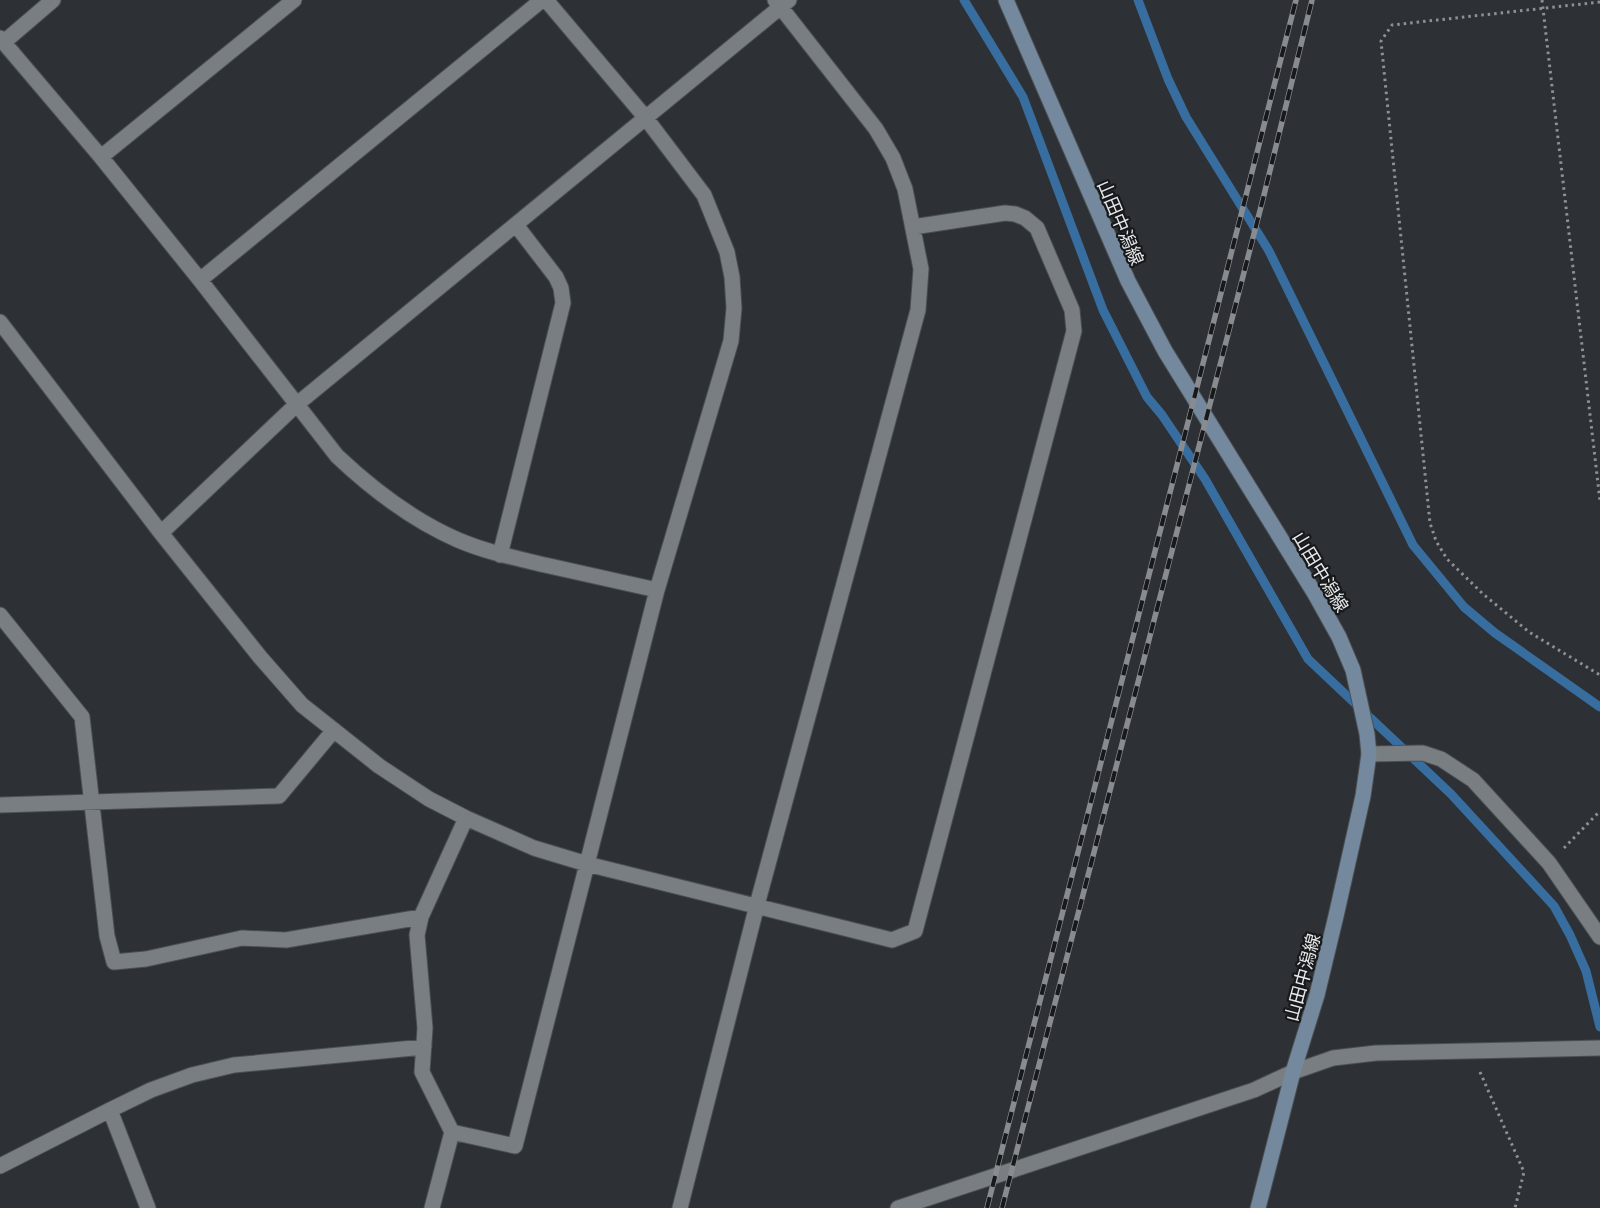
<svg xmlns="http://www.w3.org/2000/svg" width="1600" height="1208" viewBox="0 0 1600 1208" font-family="Georgia,'Noto Sans JP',serif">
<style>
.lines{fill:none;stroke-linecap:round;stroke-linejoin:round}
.stream{stroke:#386d9f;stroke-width:9}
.street-casing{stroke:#4b4f52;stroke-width:17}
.secondary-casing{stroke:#4b4f52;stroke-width:17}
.path{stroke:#8e9194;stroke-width:3;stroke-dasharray:2.5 4;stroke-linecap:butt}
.street{stroke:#797e82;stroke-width:15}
.secondary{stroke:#74899d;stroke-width:15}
.rail-casing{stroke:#888b8f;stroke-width:5.5}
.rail{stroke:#17191a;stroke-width:4;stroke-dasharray:11;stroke-linecap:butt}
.labels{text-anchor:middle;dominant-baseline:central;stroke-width:4.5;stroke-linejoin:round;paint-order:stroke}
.street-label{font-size:18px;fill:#e6e8eb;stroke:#17191a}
</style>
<rect width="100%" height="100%" fill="#2d3135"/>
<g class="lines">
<path class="stream" d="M964 0 1023 97 1103 310 1147 397 1162 415 1205 479 1308 659 1451 794 1554 906 1570 935 1586 971 1600 1027
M1138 0 1168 79 1186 117 1269 251 1413 545 1464 607 1495 633 1600 707"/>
<g class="street-casing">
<path id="street" d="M0 38 101 157 200 280 337 456C373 490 412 520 458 540 486 552 516 558 545 565 582 573 620 582 657 590
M4 42 53 0
M101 157 294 0
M200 280 542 0
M0 322 161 533 260 657 302 705 379 766 429 799 466 818 534 848 587 864 892 940 915 931 1074 331 1072 310 1037 228 1025 218 1015 214 1005 213 913 227
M161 533 296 405 789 0
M500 555 563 303 561 288 556 277 516 225
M0 615 82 717 107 936 114 962 146 959 242 938 286 940 421 917
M1369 754 1423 753 1441 759 1473 780 1549 863 1600 937
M0 805 279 796 334 730
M110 1110 148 1208
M452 1132 515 1146 657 590 731 341 734 308 732 277 727 252 704 195 645 117 546 0
M0 1166 110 1110 151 1090 192 1075 234 1065 424 1047
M432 1208 452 1132 422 1072 425 1028 417 935 421 917 466 818
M680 1208 757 905 918 310 921 269 905 189 893 158 876 129 775 0
M898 1208 1254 1090 1293 1072 1333 1058 1376 1053 1600 1048"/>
</g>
<g class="secondary-casing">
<path id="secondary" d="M1006 0 1128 281 1165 351 1315 594 1339 637 1353 670 1367 734 1369 754 1363 796 1336 916 1317 995 1293 1072 1258 1208"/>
</g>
<path class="path" d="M1542 0 1600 501
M1600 2 1392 25 1381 41 1430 523 1436 541 1447 559 1483 594 1529 632 1600 675
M1564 848 1600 811
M1480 1072 1524 1172 1515 1208"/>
<use href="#street" class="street"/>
<use href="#secondary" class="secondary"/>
<g class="rail-casing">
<path id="rail" d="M987 1208 1296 0
M1002 1208 1263 199 1312 0"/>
</g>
<use href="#rail" class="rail"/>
</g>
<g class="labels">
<g class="street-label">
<text transform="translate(1122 222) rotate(67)">山田中潟線</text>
<text transform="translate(1322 571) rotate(59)">山田中潟線</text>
<text transform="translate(1301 977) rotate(-75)">山田中潟線</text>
</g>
</g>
</svg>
